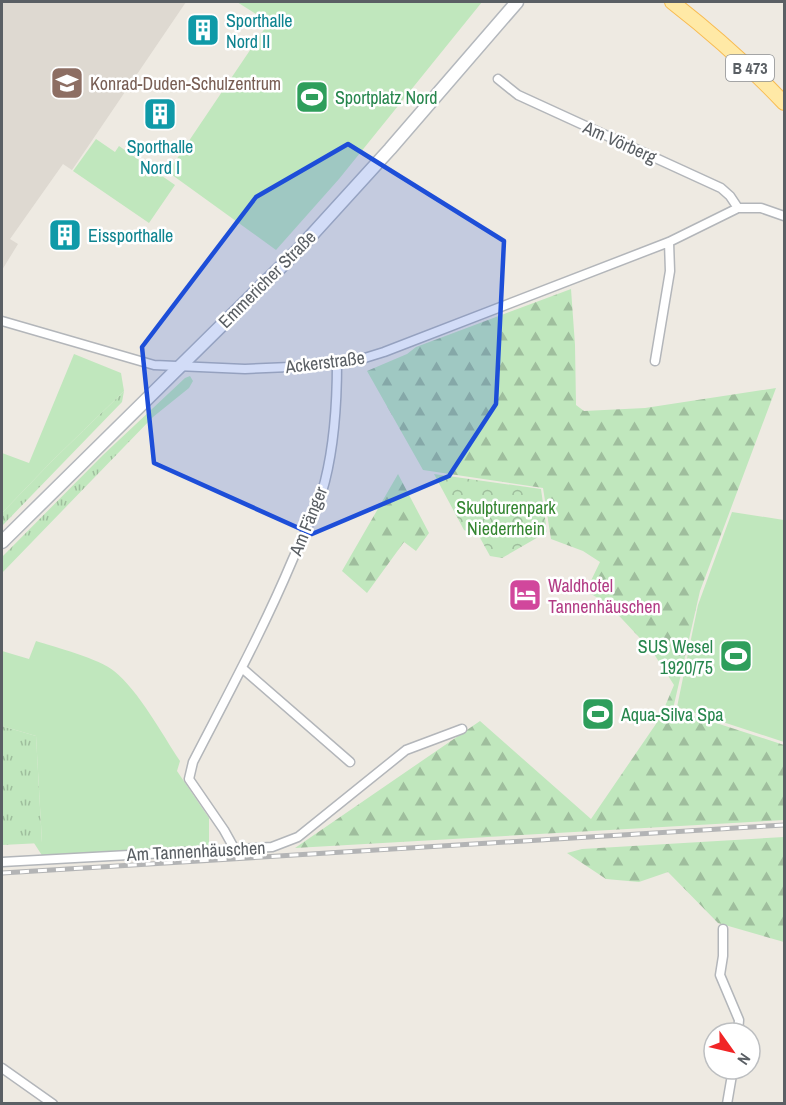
<svg xmlns="http://www.w3.org/2000/svg" width="786" height="1105" viewBox="0 0 786 1105" font-family="'Archivo Narrow',sans-serif">
<style>
.education{fill:#ded9d1}
.grass{fill:url(#grass-tufts)}
.forest{fill:url(#forest-firs)}
.park{fill:url(#park-crowns)}
.garden{fill:#c0e7bd}
.lines{fill:none;stroke-linecap:round;stroke-linejoin:round}
.street-casing{stroke:#b3b6ba;stroke-width:11}
.secondary-casing{stroke:#b4b8bd;stroke-width:15}
.primary-casing{stroke:#f8bb51;stroke-width:16}
.street{stroke:#fff;stroke-width:8}
.secondary{stroke:#fff;stroke-width:12}
.primary{stroke:#ffe9a6;stroke-width:14}
.rail-casing{stroke:#b3b4b5;stroke-width:5}
.rail{stroke:#fff;stroke-width:3;stroke-dasharray:9;stroke-linecap:butt}
.marked{fill:#1d4ed8;fill-opacity:0.2;stroke:#1d4ed8;stroke-width:4.5;stroke-linejoin:round}
.labels{text-anchor:middle;dominant-baseline:central;stroke-width:5;stroke-linejoin:round;paint-order:stroke}
.shield{fill:#fff;stroke:#8c8f92;stroke-width:1.5}
.shield-label{font-size:16px;font-weight:bold;fill:#5a5f64}
.culture-label{font-size:18px;fill:#0d838f;stroke:#fff;text-anchor:start}
.education-label{font-size:18px;fill:#785e54;stroke:#fff;text-anchor:start}
.leisure-label{font-size:18px;fill:#27864d;stroke:#fff;text-anchor:start}
.street-label{font-size:18px;fill:#5a5f64;stroke:#fff}
.park-label{font-size:18px;fill:#338530;stroke:#fff}
.hotel-label{font-size:18px;fill:#b23c85;stroke:#fff;text-anchor:start}
</style>
<defs>
<pattern id="grass-tufts" width="24" height="20" patternUnits="userSpaceOnUse" patternTransform="scale(1.5)"><rect width="24" height="20" fill="#c0e7bd"/><path d="M3 7l-1-3M5 7V3M7 7l1-3M15 17l-1-3M17 17v-4M19 17l1-3" fill="none" stroke="#9fbe9d"/></pattern>
<pattern id="forest-firs" width="22" height="20" patternUnits="userSpaceOnUse" patternTransform="scale(1.5)"><rect width="22" height="20" fill="#c0e7bd"/><path d="M5 1l3.5 6h-7zM16 11l3.5 6h-7z" fill="#9fbe9d"/></pattern>
<pattern id="park-crowns" width="20" height="18" patternUnits="userSpaceOnUse" patternTransform="scale(1.5)"><rect width="20" height="18" fill="#c0e7bd"/><path d="M2 6a3 3 0 1 1 6 0M12 15a3 3 0 1 1 6 0" fill="none" stroke="#9fbe9d"/></pattern>
</defs>
<rect width="100%" height="100%" fill="#eeeae2"/>
<path class="education" d="M2 2H186L72 170 63 164 10 239 18 244 2 270Z"/>
<path class="grass" d="M190 376 193 381 189 388 153 417 2 573V557L103 455 185 378Z
M124 391 122 402 2 526V513L51 462Z
M2 726 36 736 42 843 2 845Z"/>
<path class="forest" d="M571 289 575 345 576 405 584 411 645 408 776 388 700 591 673 709 784 745V820L295 848 480 721 591 819 660 718 674 685 652 651 608 604 586 591 600 562 583 551 551 539 543 488 423 470 367 371 407 354 416 347Z
M398 474 429 533 416 551 404 542 367 593 342 571Z
M784 837V942L718 923 668 872 639 882 606 879 567 853 582 849Z"/>
<path class="park" d="M434 474 541 489 547 532 502 558 490 556 479 536 464 530Z"/>
<path class="garden" d="M237 2H482L339 179 276 250 168 172 269 22Z
M96 139 115 152 119 146 175 185 149 223 73 171Z
M74 354 121 373 124 391 51 462 2 513V453L29 463Z
M732 512 784 520V742L677 707 698 605Z
M36 641C55 647 100 659 114 671 139 691 162 734 180 761L177 771 209 818V847L43 857 34 843 42 842 36 736 2 726V651L29 659Z"/>
<g class="lines">
<g class="street-casing">
<path id="street" d="M498 79 518 95 721 188 730 196 738 208
M2 321 154 365 245 369 314 366 355 361 384 352 669 242 738 208H761L784 216
M655 361 670 271 669 242
M242 668 350 762
M234 848 224 830 189 779 193 762C227 696 263 630 292 561 303 535 318 509 325 481 335 441 337 403 337 363
M2 862 272 847 298 837 406 750 462 729
M723 929V956L720 975 739 1020 738 1033
M2 1068 53 1104
M727 1104 733 1069"/>
</g>
<g class="secondary-casing">
<path id="secondary" d="M2 542 299 249 390 149 517 2"/>
</g>
<g class="primary-casing">
<path id="primary" d="M672 2C712 33 749 66 784 103"/>
</g>
<use href="#street" class="street"/>
<use href="#secondary" class="secondary"/>
<use href="#primary" class="primary"/>
<g class="rail-casing">
<path id="rail" d="M2 873 784 825"/>
</g>
<use href="#rail" class="rail"/>
</g>
<path class="marked" d="M348 144 504 241 496 404 449 476 312 534 154 463 142 347 256 197Z"/>
<defs>
<g id="building-square" transform="scale(1.725)"><rect x="-9" y="-9" width="18" height="18" rx="4" fill="#0f9aa8" stroke="#fff"/><path d="M-4-6H4V6H1V3H-1V6H-4ZM-2.5-4.3h1.7v1.8h-1.7ZM.8-4.3h1.7v1.8H.8ZM-2.5-1h1.7V.8h-1.7ZM.8-1h1.7V.8H.8Z" fill="#fff"/></g>
<g id="school-square" transform="scale(1.725)"><rect x="-9" y="-9" width="18" height="18" rx="4" fill="#8d6e63" stroke="#fff"/><path d="M0-5L7-2L0 1L-7-2ZM-4 1L0 2.5L4 1V4Q0 6-4 4Z" fill="#fff"/></g>
<g id="stadium-square" transform="scale(1.725)"><rect x="-9" y="-9" width="18" height="18" rx="4" fill="#2e9e5b" stroke="#fff"/><path d="M0-5a6.5 5 0 1 0 0 10a6.5 5 0 1 0 0-10ZM-3.5-1.8h7v3.6h-7Z" fill="#fff"/></g>
<g id="hotel-square" transform="scale(1.725)"><rect x="-9" y="-9" width="18" height="18" rx="4" fill="#d1479c" stroke="#fff"/><path d="M-6-4.5h1.5V1H6V5H4.5V3h-9V5H-6ZM-4 0a1.8 1.8 0 1 1 3.6 0ZM.5 0V-2.5h3Q6-2.5 6 0Z" fill="#fff"/></g>
</defs>
<g fill-rule="evenodd">
<use href="#building-square" x="203" y="30"/>
<use href="#school-square" x="67" y="83"/>
<use href="#stadium-square" x="312" y="97"/>
<use href="#building-square" x="160" y="114"/>
<use href="#building-square" x="65" y="235"/>
<use href="#hotel-square" x="525" y="595"/>
<use href="#stadium-square" x="736" y="656"/>
<use href="#stadium-square" x="598" y="714"/>
</g>
<g class="labels">
<rect class="shield" x="726" y="55" width="48" height="26" rx="4.5"/>
<g class="shield-label">
<text x="750" y="68">B 473</text>
</g>
<g class="culture-label">
<text x="226" y="20">Sporthalle<tspan x="226" dy="21">Nord II</tspan></text>
<text x="160" y="146" text-anchor="middle">Sporthalle<tspan x="160" dy="21">Nord I</tspan></text>
<text x="88" y="235">Eissporthalle</text>
</g>
<g class="education-label">
<text x="90" y="83">Konrad-Duden-Schulzentrum</text>
</g>
<g class="leisure-label">
<text x="335" y="97">Sportplatz Nord</text>
<text x="713" y="646" text-anchor="end">SUS Wesel<tspan x="713" dy="21">1920/75</tspan></text>
<text x="621" y="714">Aqua-Silva Spa</text>
</g>
<g class="street-label">
<text transform="translate(620 142) rotate(24)">Am Vörberg</text>
<text transform="translate(267 279) rotate(-45)">Emmericher Straße</text>
<text transform="translate(325 362) rotate(-7)">Ackerstraße</text>
<text transform="translate(308 521) rotate(-68)">Am Fänger</text>
<text transform="translate(196 851) rotate(-3)">Am Tannenhäuschen</text>
</g>
<g class="park-label">
<text x="506" y="507">Skulpturenpark<tspan x="506" dy="21">Niederrhein</tspan></text>
</g>
<g class="hotel-label">
<text x="548" y="585">Waldhotel<tspan x="548" dy="21">Tannenhäuschen</tspan></text>
</g>
</g>
<rect width="786" height="1105" fill="none" stroke="#5a5f64" stroke-width="6"/>
<g transform="translate(732 1051) rotate(124)"><circle r="28" fill="#ffffff" stroke="#bdbfc1" stroke-width="1.5"/>
<path d="M0-4.5L10 22L0 15L-10 22Z" fill="#f12526"/>
<text y="-9" font-size="16" font-weight="bold" text-anchor="middle" fill="#5a5f64">N</text>
</g>
</svg>
